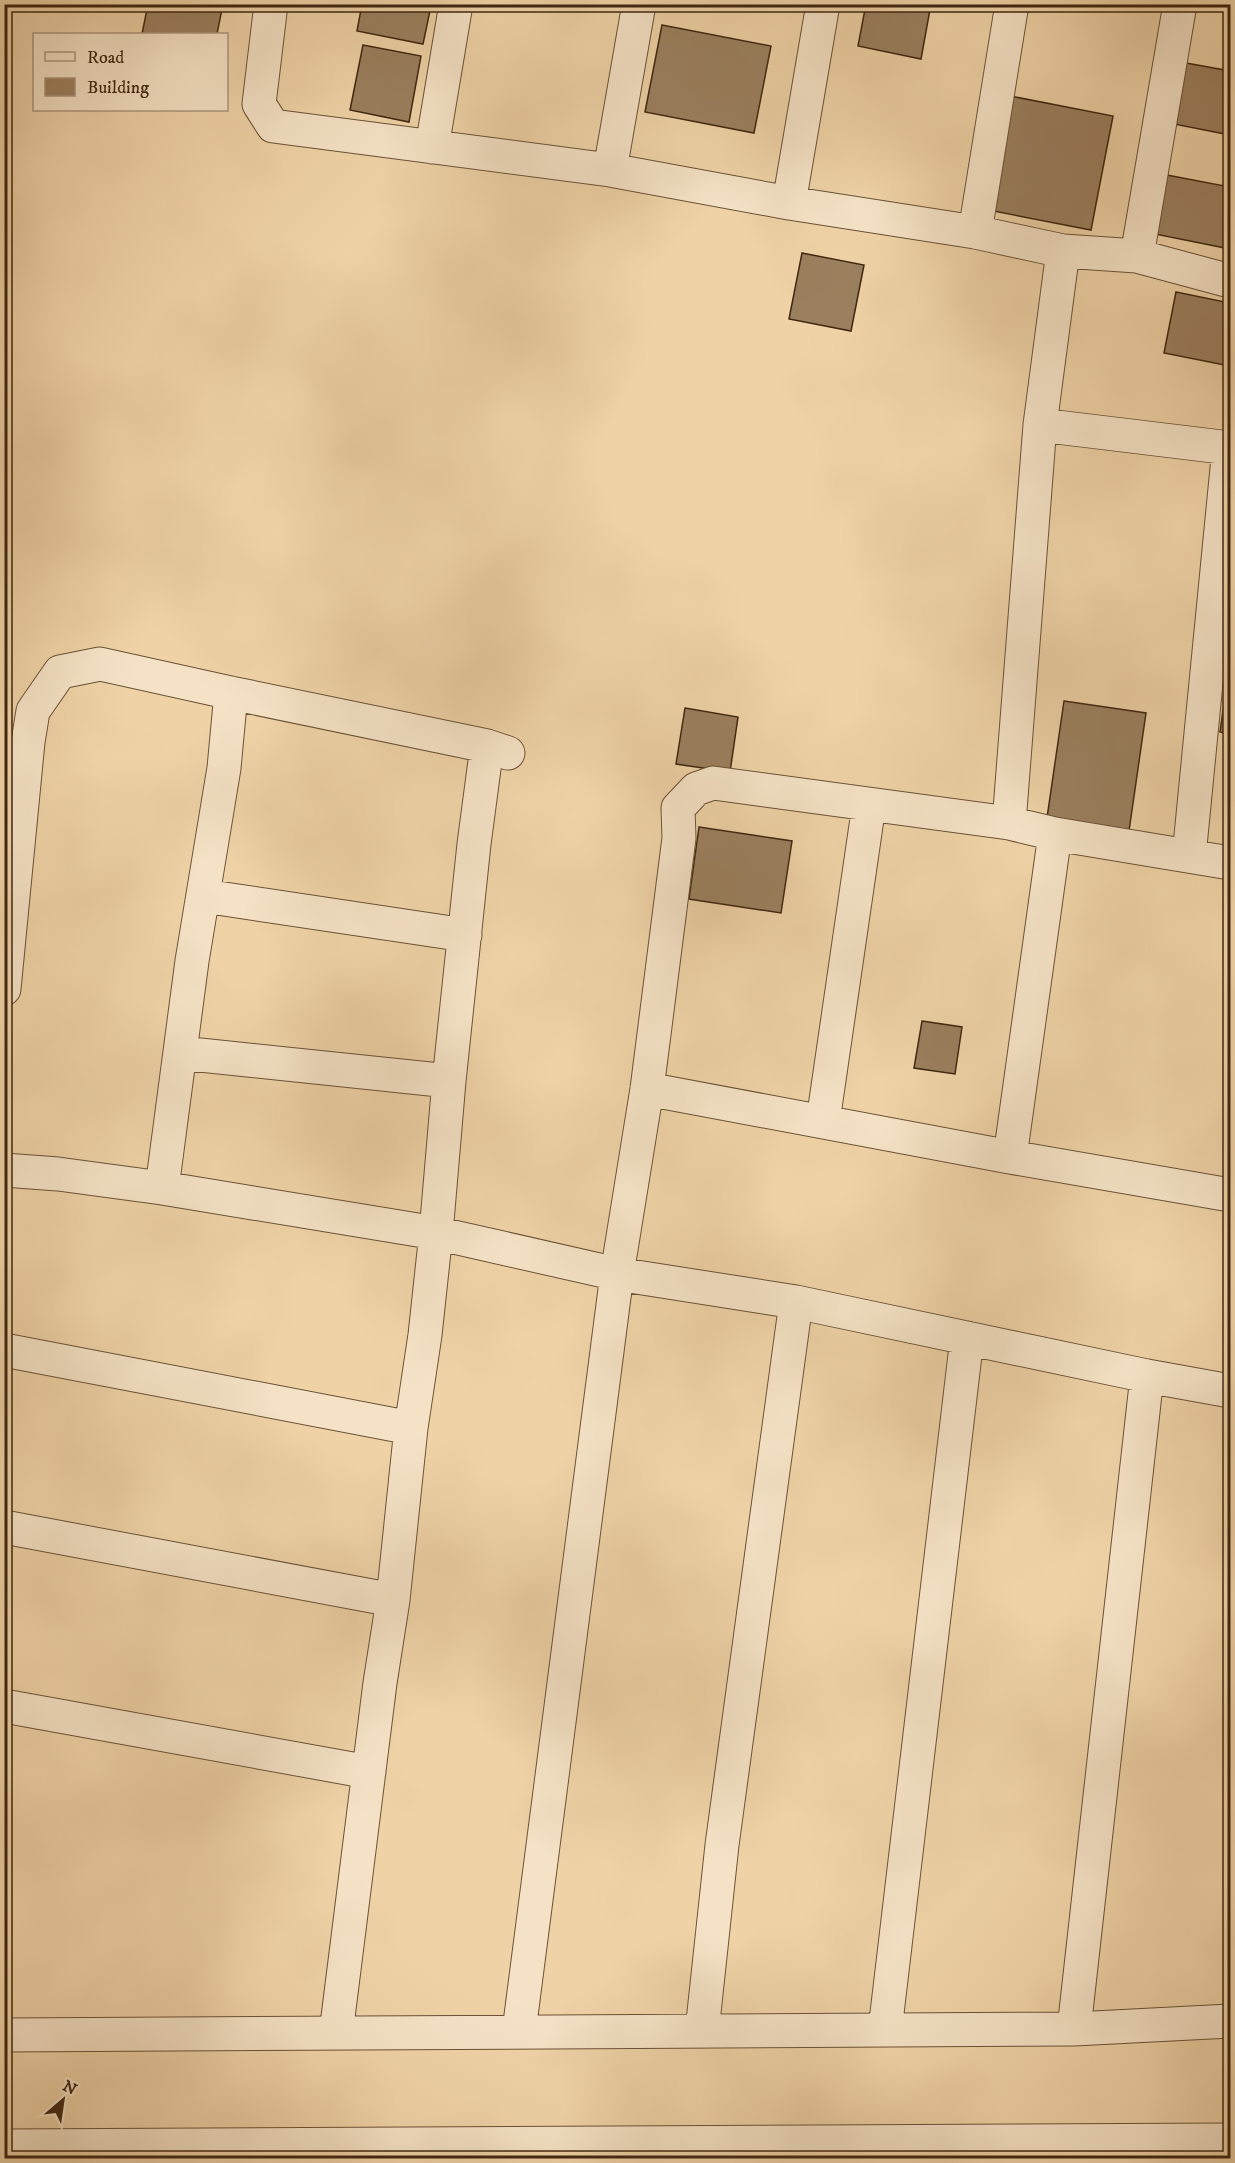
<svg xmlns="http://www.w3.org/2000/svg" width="1235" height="2163" viewBox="0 0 1235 2163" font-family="'IM FELL DW Pica',serif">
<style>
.building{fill:#9b805f;stroke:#3f2711;stroke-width:1.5}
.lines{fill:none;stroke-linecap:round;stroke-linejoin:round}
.minor-casing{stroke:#6b5236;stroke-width:35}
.minor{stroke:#f5e2c6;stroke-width:33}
</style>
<rect width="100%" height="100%" fill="#efd3a7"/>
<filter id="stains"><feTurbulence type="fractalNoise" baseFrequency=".00333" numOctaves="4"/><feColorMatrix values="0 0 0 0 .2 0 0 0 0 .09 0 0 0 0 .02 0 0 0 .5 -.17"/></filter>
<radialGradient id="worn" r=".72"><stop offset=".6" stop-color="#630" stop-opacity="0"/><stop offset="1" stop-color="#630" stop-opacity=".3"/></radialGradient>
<path class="building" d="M148 4H223L217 34H142Z
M362 4 431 6 423 44 357 31Z
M866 4H931L921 59 858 46Z
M662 25 771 46 754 133 645 112Z
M363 45 421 56 409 122 350 110Z
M1186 63 1230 71V135L1174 124Z
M1005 95 1113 116 1091 230 983 209Z
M1167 175 1230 187V249L1155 234Z
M802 253 864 265 851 331 789 319Z
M1176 292 1230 303V366L1164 353Z
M1230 662V734L1220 732Z
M1064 701 1146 713 1129 831 1047 818Z
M685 708 738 717 730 772 676 764Z
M699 827 792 841 781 913 689 899Z
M922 1021 962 1027 955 1074 914 1068Z"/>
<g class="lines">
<g class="minor-casing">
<path id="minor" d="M271 4 259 104 273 126 610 170 789 203 975 232 1063 251 1137 256 1230 281
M432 147 456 4
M610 170 639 4
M789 203 823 4
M975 232 1012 4
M1137 256 1180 4
M1040 425 1230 448
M1009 823 1040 425 1063 251
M1189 856 1229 448
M204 896 465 935
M4 989 28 742 33 711 60 672 100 664 231 693 487 746 508 753
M181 1053 449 1081
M647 1089 1010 1157 1230 1195
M823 1121 869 805
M1010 1157 1055 834
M4 1170 58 1174 162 1188 436 1233 617 1274 796 1302 1147 1376 1230 1391
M162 1188 192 961 224 768 231 693
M4 1350 411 1428
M4 1527 393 1600
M4 1706 369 1772
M1074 2029 1147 1376
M885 2030 967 1338
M519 2031 617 1274 647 1089 679 838 678 808 696 789 713 783 1009 823 1055 834 1230 863
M702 2031 722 1845 796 1302
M336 2033 380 1683 393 1600 411 1428 425 1335 436 1233 449 1081 474 844 487 746
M4 2035 1074 2029 1230 2021
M4 2146 1230 2140"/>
</g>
<use href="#minor" class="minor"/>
</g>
<rect width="1235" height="2163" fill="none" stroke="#efd3a7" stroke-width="24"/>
<rect x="6" y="6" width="1223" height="2151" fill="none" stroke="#3f2711" stroke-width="3"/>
<rect x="12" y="12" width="1211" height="2139" fill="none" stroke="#3f2711" stroke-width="1.5"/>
<rect x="33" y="33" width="195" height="78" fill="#f5e2c6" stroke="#ac977e" stroke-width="1.5"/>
<rect x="45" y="52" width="30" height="9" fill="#f5e2c6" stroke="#ac977e" stroke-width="1.5"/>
<text x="87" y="63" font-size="18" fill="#3f2711">Road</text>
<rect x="45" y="78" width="30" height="18" fill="#9b805f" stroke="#ac977e" stroke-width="1.5"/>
<text x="87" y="93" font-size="18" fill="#3f2711">Building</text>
<g transform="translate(63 2100) rotate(29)" stroke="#f5e2c6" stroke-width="4.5" paint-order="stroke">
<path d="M0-4.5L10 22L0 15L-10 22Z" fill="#3f2711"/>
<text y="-9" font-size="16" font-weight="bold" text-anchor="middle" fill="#3f2711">N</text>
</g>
<rect width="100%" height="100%" filter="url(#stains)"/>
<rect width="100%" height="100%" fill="url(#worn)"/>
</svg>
